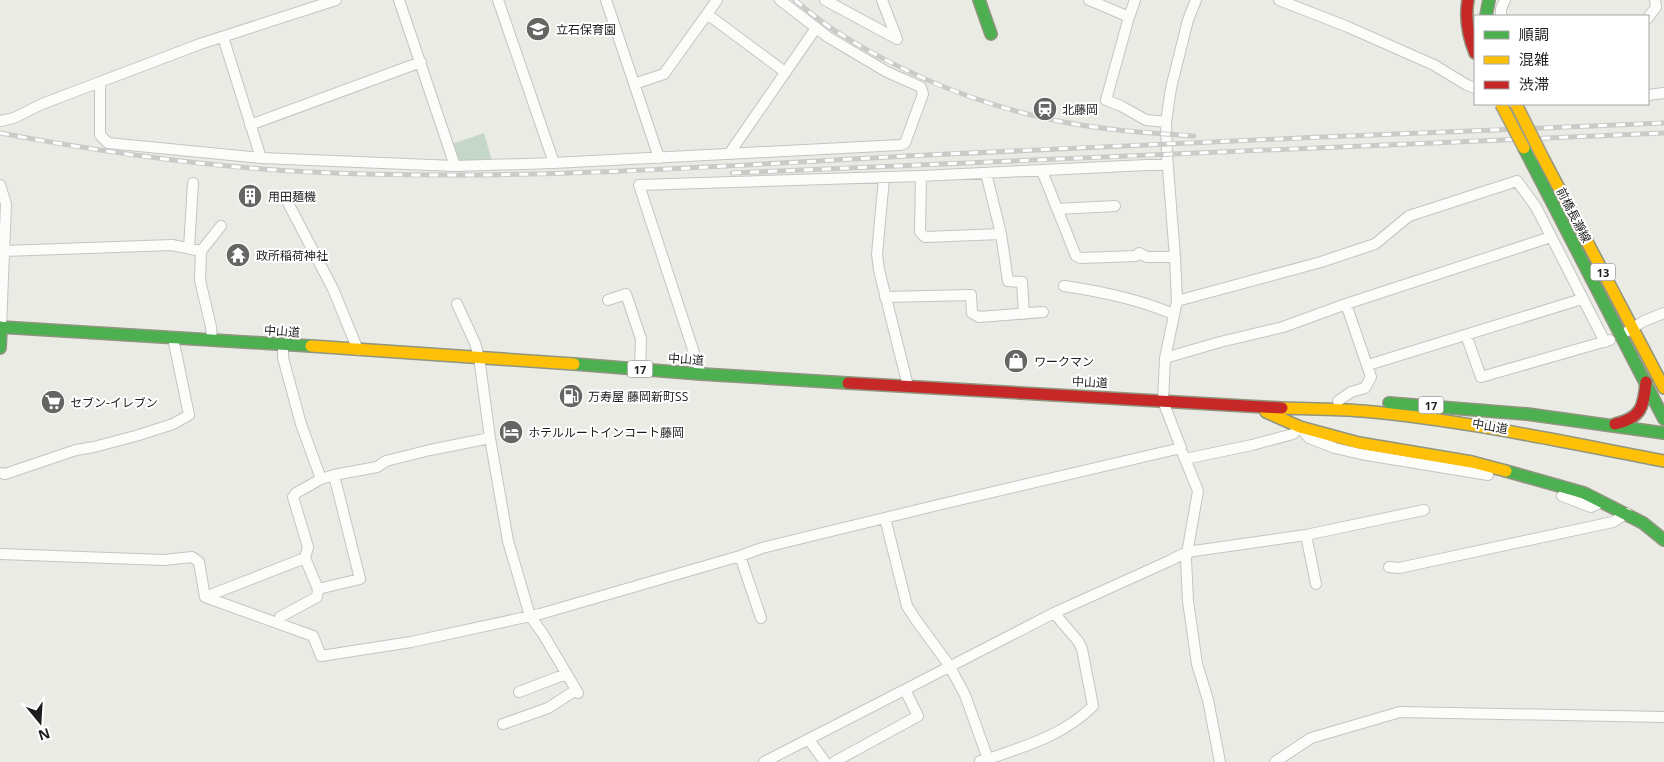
<svg xmlns="http://www.w3.org/2000/svg" width="1664" height="762" viewBox="0 0 1664 762" font-family="'Open Sans','Noto Sans JP',sans-serif">
<style>
.cemetery{fill:#c4d7c8}
.lines{fill:none;stroke-linecap:round;stroke-linejoin:round}
.street-casing{stroke:#c4c4c2;stroke-width:12}
.fast-casing{stroke:#8f957e;stroke-width:14}
.slow-casing{stroke:#8f957e;stroke-width:14}
.jam-casing{stroke:#8f957e;stroke-width:14}
.street{stroke:#fcfcfb;stroke-width:10}
.fast{stroke:#4caf50;stroke-width:11}
.slow{stroke:#ffc107;stroke-width:11}
.jam{stroke:#c62828;stroke-width:11}
.rail-casing{stroke:#cacac9;stroke-width:5}
.rail{stroke:#fff;stroke-width:3;stroke-dasharray:9;stroke-linecap:butt}
.slow-bridge-casing{stroke:#a19d82;stroke-width:14;stroke-linecap:butt}
.slow-bridge{stroke:#ffc107;stroke-width:11}
.labels{text-anchor:middle;dominant-baseline:central;stroke-width:4;stroke-linejoin:round;paint-order:stroke}
.shield{fill:#fff;stroke:#616161;stroke-width:1}
.shield-label{font-size:11px;font-weight:bold;fill:#1d1d1d}
.poi-label{font-size:12px;fill:#1d1d1d;stroke:#fff;text-anchor:start}
.street-label{font-size:12px;fill:#1d1d1d;stroke:#fff}
</style>
<rect width="100%" height="100%" fill="#ebebe6"/>
<path class="cemetery" d="M484 133 492 161H462L456 157 452 144Z"/>
<g class="lines">
<g class="street-casing">
<path id="street" d="M399 0 455 166
M498 0 554 163
M606 0 659 158
M825 0 897 39
M882 0 897 39
M1089 0 1129 17
M1135 0 1129 17 1106 100 1121 106 1146 120 1166 122
M1279 0 1348 27 1434 65 1467 85 1475 88
M707 14 785 72
M1501 16V9L1505 0
M1648 18 1656 7 1655 0
M223 37 261 158
M100 82V135L108 143 261 158 455 166 554 163 900 145 905 143 923 94 921 87 887 72 828 37 780 0
M634 84 664 74 717 0
M1648 95 1664 93
M0 121 14 118 42 104 200 44 336 0
M250 125 421 62
M729 154 816 28
M1042 171 1076 256 1081 258 1136 256 1139 253 1147 257H1175
M986 173 1001 234
M921 176 920 232 925 237 1001 234 1008 281 1022 282 1024 314
M884 178 877 254 879 270 908 386
M0 185 6 204 1 327
M286 199 333 289 358 350
M1057 209 1115 206
M189 248 193 183
M4 251 172 245 201 251
M1064 286C1098 291 1141 300 1173 314
M885 297 971 295 972 313 979 317 1043 312
M608 300 626 294 641 339 640 369
M1177 301 1321 262 1375 244 1409 216 1517 181 1536 207 1605 342
M457 304 475 343 479 357 490 438 508 541 530 616 543 634 578 693
M1628 331 1644 321 1664 313
M1466 335 1481 377 1610 340
M212 340 211 327 200 280 201 251 221 226
M283 345V358L301 424 321 479
M1165 358 1220 342 1283 327 1346 304 1551 237
M1368 365 1582 299
M701 374 639 185 921 176 1147 165H1168
M1338 401 1351 392 1365 388 1371 377 1346 304
M1183 454 1198 491 1186 559 1188 601 1197 664 1208 700 1220 762
M1185 459 1252 445 1293 434 1300 427 1309 438 1335 448 1361 454 1488 475
M0 473 5 474 76 450 94 447 139 435 173 424 189 415 173 338
M334 475 360 579 318 589 305 558 308 547 293 497 296 493 321 479 334 475 377 467 386 461 430 450 490 438
M1562 496 1591 507 1600 503
M885 518 907 606 916 620 949 665 965 695 988 759 980 761V762
M1306 535 1316 584
M0 554 164 560 192 557 199 562 205 597 313 636 321 656 411 642 540 614 740 556 762 548 942 504 1181 448 1163 401 1165 358 1177 301 1175 257 1167 155 1166 122 1171 88 1188 20 1196 0
M740 556 761 618
M1389 567 1399 568 1613 522 1627 513
M205 597 305 558
M280 624V617L317 597 318 589
M519 692 566 674
M503 724 548 708 576 690
M809 740 825 762
M988 759C1026 746 1064 735 1093 706L1082 649 1078 641 1054 613
M764 762 1054 613 1169 561 1187 552 1306 535 1424 510
M834 762 918 716 905 690
M1275 762 1311 738 1400 712 1664 717"/>
</g>
<g class="fast-casing">
<path id="fast" d="M979 0 991 34
M1486 16 1489 0
M1524 148 1664 419
M0 327 311 346
M0 348 1 327
M574 364 701 374 848 383
M1389 403 1527 414 1664 433
M1506 471 1584 493 1643 523 1664 540"/>
</g>
<g class="slow-casing">
<path id="slow" d="M1542 156 1664 388
M311 346 574 364
M1282 408C1309 409 1336 409 1362 411 1464 420 1564 442 1664 461
M1266 412 1300 427 1359 443 1472 462 1506 471"/>
</g>
<g class="jam-casing">
<path id="jam" d="M1468 0C1465 18 1468 36 1475 53
M848 383 1282 408
M1615 424C1641 418 1644 407 1646 382"/>
</g>
<use href="#street" class="street"/>
<use href="#fast" class="fast"/>
<use href="#slow" class="slow"/>
<use href="#jam" class="jam"/>
<g class="rail-casing">
<path id="rail" d="M795 0C807 10 820 21 834 30 903 74 978 105 1058 121 1103 130 1149 133 1194 136
M0 133C96 151 193 165 291 171 503 183 715 166 927 155 1173 143 1418 133 1664 123
M732 173 1664 133"/>
</g>
<use href="#rail" class="rail"/>
<g class="slow-bridge-casing">
<path id="slow-bridge" d="M1501 104 1524 148
M1516 104 1542 156"/>
</g>
<use href="#slow-bridge" class="slow-bridge"/>
</g>
<defs>
<g id="school-disc" transform="scale(1.25)"><circle r="9.5" fill="#656563" stroke="#fff"/><path d="M0-5L7-2L0 1L-7-2ZM-4 1L0 2.5L4 1V4Q0 6-4 4Z" fill="#fff"/></g>
<g id="station-disc" transform="scale(1.25)"><circle r="9.5" fill="#656563" stroke="#fff"/><path d="M-3-6H3Q5-6 5-4V2Q5 4 3 4L4.5 6H3L1.5 4h-3L-3 6H-4.5L-3 4Q-5 4-5 2V-4Q-5-6-3-6ZM-3.5-4v3h7v-3ZM-3.5 1v1.5H-2V1ZM2 1v1.5H3.5V1Z" fill="#fff"/></g>
<g id="building-disc" transform="scale(1.25)"><circle r="9.5" fill="#656563" stroke="#fff"/><path d="M-4-6H4V6H1V3H-1V6H-4ZM-2.5-4.3h1.7v1.8h-1.7ZM.8-4.3h1.7v1.8H.8ZM-2.5-1h1.7V.8h-1.7ZM.8-1h1.7V.8H.8Z" fill="#fff"/></g>
<g id="temple-disc" transform="scale(1.25)"><circle r="9.5" fill="#656563" stroke="#fff"/><path d="M0-6L5-2H3V0L6.5 2.5H4V6H1.5V3h-3V6H-4V2.5H-6.5L-3 0V-2H-5Z" fill="#fff"/></g>
<g id="shop-disc" transform="scale(1.25)"><circle r="9.5" fill="#656563" stroke="#fff"/><path d="M-5-2.5h2.3a2.7 3.5 0 0 1 5.4 0H5L5.5 6h-11ZM-1.5-2.5h3a1.5 2.3 0 0 0-3 0Z" fill="#fff"/></g>
<g id="fuel-disc" transform="scale(1.25)"><circle r="9.5" fill="#656563" stroke="#fff"/><path d="M-5.5-6h7V0h2V4h1.3V-2.5L3-4.5l.8-.8L6-3V5H2.5V1h-1V6h-7ZM-4.2-4.7v3.2H.2V-4.7Z" fill="#fff"/></g>
<g id="supermarket-disc" transform="scale(1.25)"><circle r="9.5" fill="#656563" stroke="#fff"/><path d="M-6-5.5h2.5l.6 2H6L4.5 2H-2.5L-4.4-4H-6ZM-1.5 3.2a1.3 1.3 0 1 0 .1 0ZM3 3.2a1.3 1.3 0 1 0 .1 0Z" fill="#fff"/></g>
<g id="hotel-disc" transform="scale(1.25)"><circle r="9.5" fill="#656563" stroke="#fff"/><path d="M-6-4.5h1.5V1H6V5H4.5V3h-9V5H-6ZM-4 0a1.8 1.8 0 1 1 3.6 0ZM.5 0V-2.5h3Q6-2.5 6 0Z" fill="#fff"/></g>
</defs>
<g fill-rule="evenodd">
<use href="#school-disc" x="538" y="29"/>
<use href="#station-disc" x="1045" y="109"/>
<use href="#building-disc" x="250" y="196"/>
<use href="#temple-disc" x="238" y="255"/>
<use href="#shop-disc" x="1016" y="361"/>
<use href="#fuel-disc" x="571" y="396"/>
<use href="#supermarket-disc" x="53" y="402"/>
<use href="#hotel-disc" x="511" y="432"/>
</g>
<g class="labels">
<g class="shield">
<rect x="1590.5" y="263.5" width="25" height="17" rx="4"/>
<rect x="627.5" y="360.5" width="25" height="17" rx="4"/>
<rect x="1418.5" y="396.5" width="25" height="17" rx="4"/>
</g>
<g class="shield-label">
<text x="1603" y="272">13</text>
<text x="640" y="369">17</text>
<text x="1431" y="405">17</text>
</g>
<g class="poi-label">
<text x="556" y="29">立石保育園</text>
<text x="1062" y="109">北藤岡</text>
<text x="268" y="196">用田麺機</text>
<text x="256" y="255">政所稲荷神社</text>
<text x="1034" y="361">ワークマン</text>
<text x="588" y="396">万寿屋 藤岡新町SS</text>
<text x="70" y="402">セブン-イレブン</text>
<text x="528" y="432">ホテルルートインコート藤岡</text>
</g>
<g class="street-label">
<text transform="translate(1574 215) rotate(63)">前橋長瀞線</text>
<text transform="translate(282 331) rotate(4)">中山道</text>
<text transform="translate(686 359) rotate(4)">中山道</text>
<text transform="translate(1090 382) rotate(3)">中山道</text>
<text transform="translate(1490 426) rotate(10)">中山道</text>
</g>
</g>
<rect x="1474" y="15" width="175" height="90" fill="#ffffff" stroke="#a5a5a5"/>
<rect x="1484" y="31" width="25" height="8" fill="#4caf50" stroke="#a5a5a5"/>
<text x="1519" y="40" font-size="15" fill="#1d1d1d">順調</text>
<rect x="1484" y="56" width="25" height="8" fill="#ffc107" stroke="#a5a5a5"/>
<text x="1519" y="65" font-size="15" fill="#1d1d1d">混雑</text>
<rect x="1484" y="81" width="25" height="8" fill="#c62828" stroke="#a5a5a5"/>
<text x="1519" y="90" font-size="15" fill="#1d1d1d">渋滞</text>
<g transform="translate(40 722) rotate(162)" stroke="#ffffff" stroke-width="4" paint-order="stroke">
<path d="M0-4L9 19L0 12L-9 19Z" fill="#1d1d1d"/>
<text y="-8" font-size="14" font-weight="bold" text-anchor="middle" fill="#1d1d1d">N</text>
</g>
</svg>
